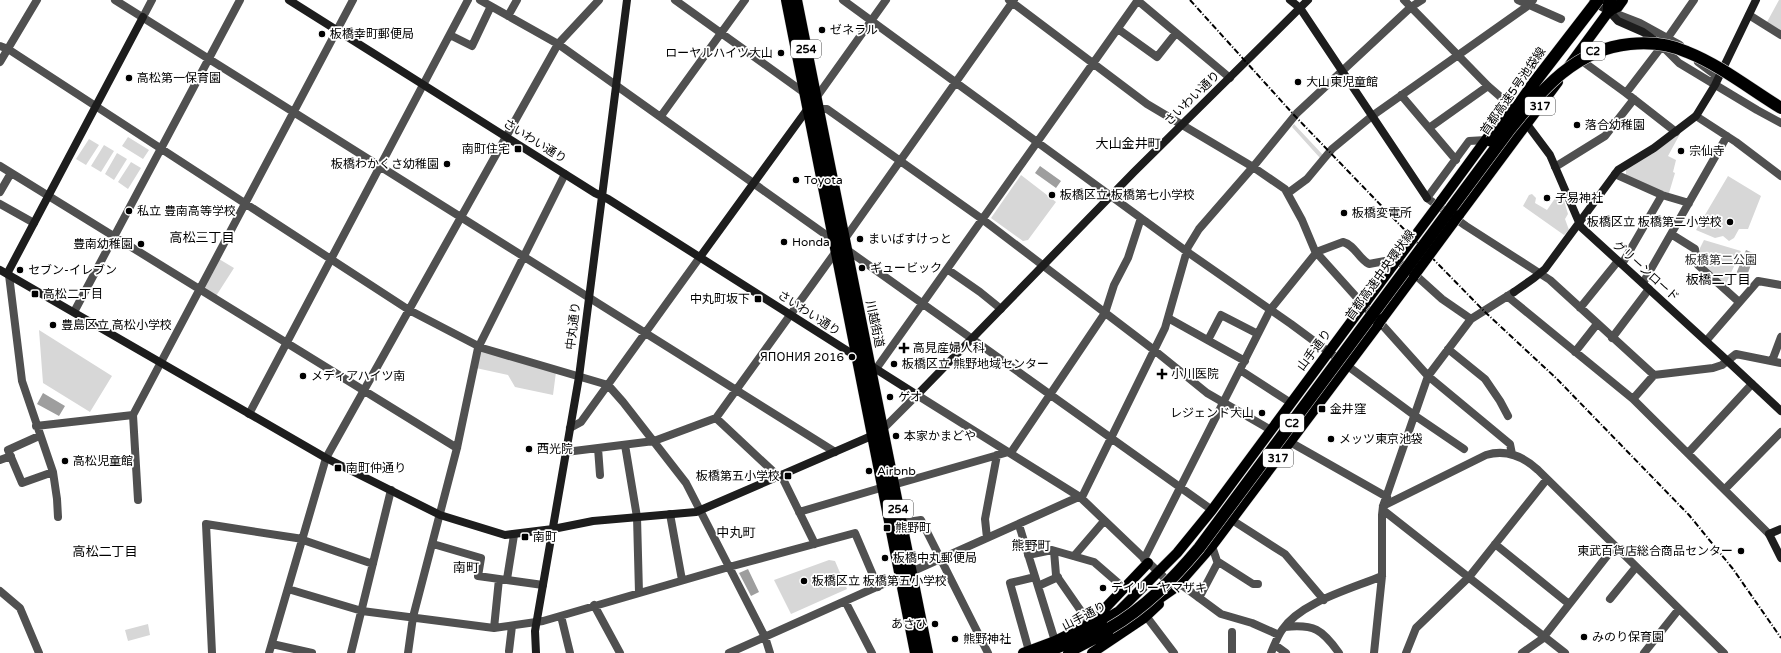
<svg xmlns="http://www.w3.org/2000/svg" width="1781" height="653" viewBox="0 0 1781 653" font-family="'Varela Round','Noto Sans JP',sans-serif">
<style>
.green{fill:#d7d7d7}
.water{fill:#9e9e9e}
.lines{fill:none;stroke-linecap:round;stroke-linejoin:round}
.primary-casing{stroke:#dbdbdb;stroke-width:11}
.highway-casing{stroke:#dbdbdb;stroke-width:13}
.street{stroke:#505050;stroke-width:8}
.secondary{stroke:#1d1d1d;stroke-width:8}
.primary{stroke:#000;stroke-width:10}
.highway{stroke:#000;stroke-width:12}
.rail{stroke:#000;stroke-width:2;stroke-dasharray:6 2 1 2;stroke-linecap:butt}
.primary-bridge-casing{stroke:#dbdbdb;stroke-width:11;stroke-linecap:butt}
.highway-bridge-casing{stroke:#dbdbdb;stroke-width:13;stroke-linecap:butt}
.primary-bridge{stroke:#000;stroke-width:10}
.highway-bridge{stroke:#000;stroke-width:12}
.poi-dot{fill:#000;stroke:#fff;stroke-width:1.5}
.labels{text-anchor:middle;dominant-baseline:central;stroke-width:3.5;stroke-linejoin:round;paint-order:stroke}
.shield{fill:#fff;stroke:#4c4c4c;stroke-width:1}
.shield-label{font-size:11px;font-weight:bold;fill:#000}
.poi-label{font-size:12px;fill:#000;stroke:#fff;text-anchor:start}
.street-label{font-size:12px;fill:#000;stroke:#fff}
.park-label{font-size:12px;fill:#2e2e2e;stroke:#fff}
.neighbourhood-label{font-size:13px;fill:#000;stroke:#fff}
</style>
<rect width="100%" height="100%" fill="#fff"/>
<path class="green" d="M1779 0H1781V31L1767 22Z
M1294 124 1323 155 1320 158 1292 127Z
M1681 132 1668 156 1676 160 1673 172 1675 173 1669 193 1661 191 1626 175V169Z
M128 137 149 150 143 159 122 146Z
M89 139 99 145 86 165 76 159Z
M104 145 114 151 101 172 91 166Z
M117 153 127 159 114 180 105 174Z
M131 162 141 168 128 189 118 182Z
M1021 175 1056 202 1028 240 1023 241 991 218Z
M1728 176 1761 196 1748 229H1739L1734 238 1729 241 1723 236 1715 238 1696 230Z
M1561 193 1563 197 1568 214 1565 219 1569 230 1564 235 1523 206 1529 195 1532 194 1536 198 1535 203 1547 210 1558 194Z
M1704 240 1741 251 1725 286 1700 260V248Z
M219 259 234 268 216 296 204 287Z
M39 330 112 376 90 412 43 383Z
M481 351 556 372 553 395 515 387 508 375 476 368Z
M829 560 835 561 847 589 791 614 774 580Z
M148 624 150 635 128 641 125 630Z"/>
<path class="water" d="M1040 166 1061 181 1056 188 1035 173Z
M1746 250 1755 254 1746 278 1736 274Z
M43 393 65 406 59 416 37 404Z
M748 569 759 592 751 596 739 573Z"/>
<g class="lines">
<g class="primary-casing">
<path id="primary" d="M1568 67 1609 11 1618 7 1623 0
M1441 201 1493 130
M1459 215 1558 82
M1366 302 1394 264
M1382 319 1414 276
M1149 606 1175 588 1212 546 1378 325
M1092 622 1148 563
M1094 626 1119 611 1177 553 1212 510 1362 307
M1023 653 1055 641 1099 619
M1034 653 1051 646
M1068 653 1116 628
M1092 653 1144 618 1159 604"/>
</g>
<g class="highway-casing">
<path id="highway" d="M787 0 916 653
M796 0 927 653
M1609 11V3L1611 0
M1044 653 1108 626"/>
</g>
<path class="street" d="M115 0 835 452
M480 0 558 44 836 242
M675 0 806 94
M843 0 1186 251 1291 324 1414 415 1464 449
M1009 0 1147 104 1253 167 1285 189 1302 220 1315 251 1368 310
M1137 0 1230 78
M1404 0 1488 86 1511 106
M1518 0 1561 19
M1609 11 1640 23 1680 45
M1749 15 1781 35
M508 16 517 0
M143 17 152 0
M1118 29 1157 57 1176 33
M450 35 472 46 491 6
M0 46 8 49 409 310 482 348 608 385 623 402 686 483 765 637 770 653
M1662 46 1679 63 1757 110 1781 123
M1578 58 1626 93 1676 132
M0 62 37 0
M1698 62 1714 74 1715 85
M1626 93 1662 46 1694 0
M1401 95 1456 160
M816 98 886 0
M816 106 818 109H827L982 219 1154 350 1207 393 1271 430
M661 116 745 0
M1696 116 1736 142 1781 176
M1429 128 1488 86
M1486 140 1469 141 1427 198 1466 226 1550 280 1654 375 1713 368 1722 365 1736 354 1781 363
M0 166 457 448
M1555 167 1605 136 1634 99
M1615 174 1662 195 1689 203
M0 192 11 173
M1288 193 1307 179 1332 149 1372 116 1529 5 1533 0
M0 204 34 223
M1671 234 1695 249 1698 265 1739 302
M844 240 1014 0
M1622 264 1662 195
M947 269 980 292 1001 309
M1411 271 1442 299 1471 319
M9 275 22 381 53 472 57 499 58 517
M1643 283 1727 136
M1507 296 1633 399 1769 534
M1580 308 1618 261
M74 312 240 0
M1168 318 1245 361
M1376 318 1428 376 1510 444 1512 454
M1612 338 1649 289
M1208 340 1221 315 1258 334
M1706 341 1758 281 1781 285
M1448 349 1485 379 1500 401 1508 416
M1575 352 1597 324
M1772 361 1781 337
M876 369 1138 0
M1240 370 1291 403
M1633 399 1654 375
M249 414 468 0
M133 415 138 500
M716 418 778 476
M36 426 133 415 353 0
M570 428 581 422 700 257
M882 430 917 395 1080 497 1172 585
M39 436 8 450 22 483 53 472
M1290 442 1387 497
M625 445 637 517 639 593
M598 448 600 475
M566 452 654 441 716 418 837 250 846 249 1212 510
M1688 453 1752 384
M0 460 11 456
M781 475 815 544
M893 485 1012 451 1105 313 1114 285 1128 258 1141 218
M1725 489 1781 432
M1383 506 1486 455C1506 449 1524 457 1538 470L1724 653
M1383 510 1565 653
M799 512 884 487
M670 514 682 580
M1232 520 1285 554 1324 600
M901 523 921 520 988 653
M1019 525 1055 641
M987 538 985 519 997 455
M303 540 373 564
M433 544 481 558 478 576 543 585
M1495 544 1569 604
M1212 546 1217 561 1253 584H1258
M1054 551 1056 575 1090 624
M1028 555 1052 550 1094 562 1124 588
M1074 556 1104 521
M1144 559 1270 310 1316 253 1319 251 1343 242C1355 245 1358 258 1369 264L1385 261 1400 263
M911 572 1083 495 1165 328 1188 247 1199 229 1253 167 1297 113 1411 7 1422 0
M507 579 514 535
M1179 583 1221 614 1252 623 1279 635
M1038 586 1058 577
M288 589 362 611 494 628 543 621 729 567 855 533 878 587
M0 591 20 608 39 653
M1199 598 1218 562
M1610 599 1636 567
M845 601 872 653
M594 605 620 653
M561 616 570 653
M1146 616 1174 653
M1285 627C1314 624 1322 629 1339 653
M494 628 499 579
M272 644 312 653
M1275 645 1286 653
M509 651 512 626
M1029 651 1010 583 1035 577
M212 653 206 524 303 539
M269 653 326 458 558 44 599 0
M351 653 391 490
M408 653 413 617 457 448 478 348 565 174
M729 653 901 576
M1232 653V632
M1271 653C1274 646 1277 637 1282 630 1301 602 1351 589 1382 576
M1374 653 1382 576V515L1383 506 1428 376 1471 319 1514 292
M1406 653 1416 628 1469 577 1547 479
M1522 653 1542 639 1614 547
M1644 653 1679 609"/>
<path class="secondary" d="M289 0 595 193 608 199 917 395 1134 172 1308 0
M1290 0 1300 8 1427 198
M1593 2 1609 11 1618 21 1643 32 1660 44
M1523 119 1550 155 1581 227 1720 354 1781 411
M700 257 809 107
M0 270 326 458 440 515 505 535 553 529 593 521 696 512 876 434
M7 274 143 17
M1514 292 1534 278 1545 269 1618 170 1654 148 1696 116 1715 85 1756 0
M1781 529 1769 534 1781 558
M536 653 535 631 579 377 627 0"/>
<use href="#primary" class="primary"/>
<use href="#highway" class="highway"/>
<path class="rail" d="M1190 0 1294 115 1397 222 1484 311 1557 379 1689 515 1733 569 1781 638"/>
<g class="primary-bridge-casing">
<path id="primary-bridge" d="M1394 264 1441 201
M1414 276 1459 215
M1362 307 1366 302
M1378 325 1382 319"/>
</g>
<g class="highway-bridge-casing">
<path id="highway-bridge" d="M1511 116 1534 83 1598 0
M1491 141 1514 109
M1110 628C1145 608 1173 579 1199 548L1510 129C1542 89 1576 49 1630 44 1650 42 1669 44 1687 52 1720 65 1750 89 1781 108"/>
</g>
<use href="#primary-bridge" class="primary-bridge"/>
<use href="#highway-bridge" class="highway-bridge"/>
</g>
<g class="poi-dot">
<circle cx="822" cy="30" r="4"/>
<circle cx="322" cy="34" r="4"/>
<circle cx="781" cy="53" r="4"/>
<circle cx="129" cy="78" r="4"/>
<circle cx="1298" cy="82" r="4"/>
<circle cx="1577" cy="125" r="4"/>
<rect x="514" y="145" width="8" height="8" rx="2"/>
<circle cx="1681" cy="151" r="4"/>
<circle cx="447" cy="164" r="4"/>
<circle cx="796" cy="180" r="4"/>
<circle cx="1052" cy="195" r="4"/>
<circle cx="1547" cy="198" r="4"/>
<circle cx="129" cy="211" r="4"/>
<circle cx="1344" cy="213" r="4"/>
<circle cx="1730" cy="222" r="4"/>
<circle cx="860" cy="239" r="4"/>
<circle cx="784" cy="242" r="4"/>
<circle cx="141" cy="244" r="4"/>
<circle cx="862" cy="268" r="4"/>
<circle cx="20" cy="270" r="4"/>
<rect x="31" y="290" width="8" height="8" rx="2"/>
<rect x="754" y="295" width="8" height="8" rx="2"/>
<circle cx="53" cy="325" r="4"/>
<path d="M902 342h4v4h4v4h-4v4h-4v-4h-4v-4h4z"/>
<circle cx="852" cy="357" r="4"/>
<circle cx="894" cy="364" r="4"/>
<path d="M1160 368h4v4h4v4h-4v4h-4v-4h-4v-4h4z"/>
<circle cx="303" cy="376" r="4"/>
<circle cx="890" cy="397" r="4"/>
<rect x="1318" y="405" width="8" height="8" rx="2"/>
<circle cx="1262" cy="413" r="4"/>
<circle cx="896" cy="436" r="4"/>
<circle cx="1331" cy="439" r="4"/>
<circle cx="529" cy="449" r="4"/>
<circle cx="65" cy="461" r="4"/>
<rect x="334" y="464" width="8" height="8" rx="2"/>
<circle cx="869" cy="471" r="4"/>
<rect x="784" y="472" width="8" height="8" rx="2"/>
<rect x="883" y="524" width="8" height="8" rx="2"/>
<rect x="521" y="533" width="8" height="8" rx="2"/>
<circle cx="1741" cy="551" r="4"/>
<circle cx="885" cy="558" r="4"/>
<circle cx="804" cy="581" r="4"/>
<circle cx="1103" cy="588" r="4"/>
<circle cx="935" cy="624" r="4"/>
<circle cx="1584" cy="637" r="4"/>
<circle cx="955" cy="639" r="4"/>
</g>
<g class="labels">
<g class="shield">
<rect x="791" y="40" width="30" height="18" rx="3"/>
<rect x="1581" y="42" width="24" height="18" rx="3"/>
<rect x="1525" y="97" width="30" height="18" rx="3"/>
<rect x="1280" y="414" width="24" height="18" rx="3"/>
<rect x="1263" y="449" width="30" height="18" rx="3"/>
<rect x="883" y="500" width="30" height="18" rx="3"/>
</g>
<g class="shield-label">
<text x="806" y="49">254</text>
<text x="1593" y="51">C2</text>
<text x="1540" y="106">317</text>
<text x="1292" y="423">C2</text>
<text x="1278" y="458">317</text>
<text x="898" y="509">254</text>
</g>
<g class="poi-label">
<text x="830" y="30">ゼネラル</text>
<text x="330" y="34">板橋幸町郵便局</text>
<text x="773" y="53" text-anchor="end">ローヤルハイツ大山</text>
<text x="137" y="78">高松第一保育園</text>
<text x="1306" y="82">大山東児童館</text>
<text x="1585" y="125">落合幼稚園</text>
<text x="510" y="149" text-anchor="end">南町住宅</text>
<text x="1689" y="151">宗仙寺</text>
<text x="439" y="164" text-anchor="end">板橋わかくさ幼稚園</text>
<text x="804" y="180">Toyota</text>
<text x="1060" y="195">板橋区立 板橋第七小学校</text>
<text x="1555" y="198">子易神社</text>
<text x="137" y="211">私立 豊南高等学校</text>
<text x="1352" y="213">板橋変電所</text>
<text x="1722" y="222" text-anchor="end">板橋区立 板橋第二小学校</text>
<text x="868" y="239">まいばすけっと</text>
<text x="792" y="242">Honda</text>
<text x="133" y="244" text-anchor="end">豊南幼稚園</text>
<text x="870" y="268">ギュービック</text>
<text x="28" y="270">セブン-イレブン</text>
<text x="43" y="294">高松二丁目</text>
<text x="750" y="299" text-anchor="end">中丸町坂下</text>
<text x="61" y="325">豊島区立 高松小学校</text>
<text x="913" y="348">高見産婦人科</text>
<text x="844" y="357" text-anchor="end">ЯПОНИЯ 2016</text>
<text x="902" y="364">板橋区立 熊野地域センター</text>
<text x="1171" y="374">小川医院</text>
<text x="311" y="376">メディアハイツ南</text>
<text x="898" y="397">ゲオ</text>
<text x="1330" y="409">金井窪</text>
<text x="1254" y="413" text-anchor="end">レジェンド大山</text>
<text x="904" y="436">本家かまどや</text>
<text x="1339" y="439">メッツ東京池袋</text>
<text x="537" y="449">西光院</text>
<text x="73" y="461">高松児童館</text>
<text x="346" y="468">南町仲通り</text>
<text x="877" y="471">Airbnb</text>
<text x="780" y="476" text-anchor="end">板橋第五小学校</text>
<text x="895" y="528">熊野町</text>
<text x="533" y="537">南町</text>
<text x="1733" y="551" text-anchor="end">東武百貨店総合商品センター</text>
<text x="893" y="558">板橋中丸郵便局</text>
<text x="812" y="581">板橋区立 板橋第五小学校</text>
<text x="1111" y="588">デイリーヤマザキ</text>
<text x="927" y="624" text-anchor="end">あさひ</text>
<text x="1592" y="637">みのり保育園</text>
<text x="963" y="639">熊野神社</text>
</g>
<g class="street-label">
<text transform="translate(1513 91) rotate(-55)">首都高速5号池袋線</text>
<text transform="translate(1192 98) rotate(-44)">さいわい通り</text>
<text transform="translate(535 141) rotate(32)">さいわい通り</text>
<text transform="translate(1646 271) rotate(42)">グリーンロード</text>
<text transform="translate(1380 275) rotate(-54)">首都高速中央環状線</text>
<text transform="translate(809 313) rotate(33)">さいわい通り</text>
<text transform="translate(875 324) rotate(78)">川越街道</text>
<text transform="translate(573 326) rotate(-83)">中丸通り</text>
<text transform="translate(1314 350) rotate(-53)">山手通り</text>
<text transform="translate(1084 616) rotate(-27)">山手通り</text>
</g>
<g class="park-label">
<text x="1721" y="260">板橋第二公園</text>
</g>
<g class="neighbourhood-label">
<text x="1128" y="144">大山金井町</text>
<text x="202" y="238">高松三丁目</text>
<text x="1718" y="280">板橋二丁目</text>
<text x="736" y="533">中丸町</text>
<text x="1031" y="546">熊野町</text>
<text x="105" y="552">高松二丁目</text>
<text x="466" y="568">南町</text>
</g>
</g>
</svg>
